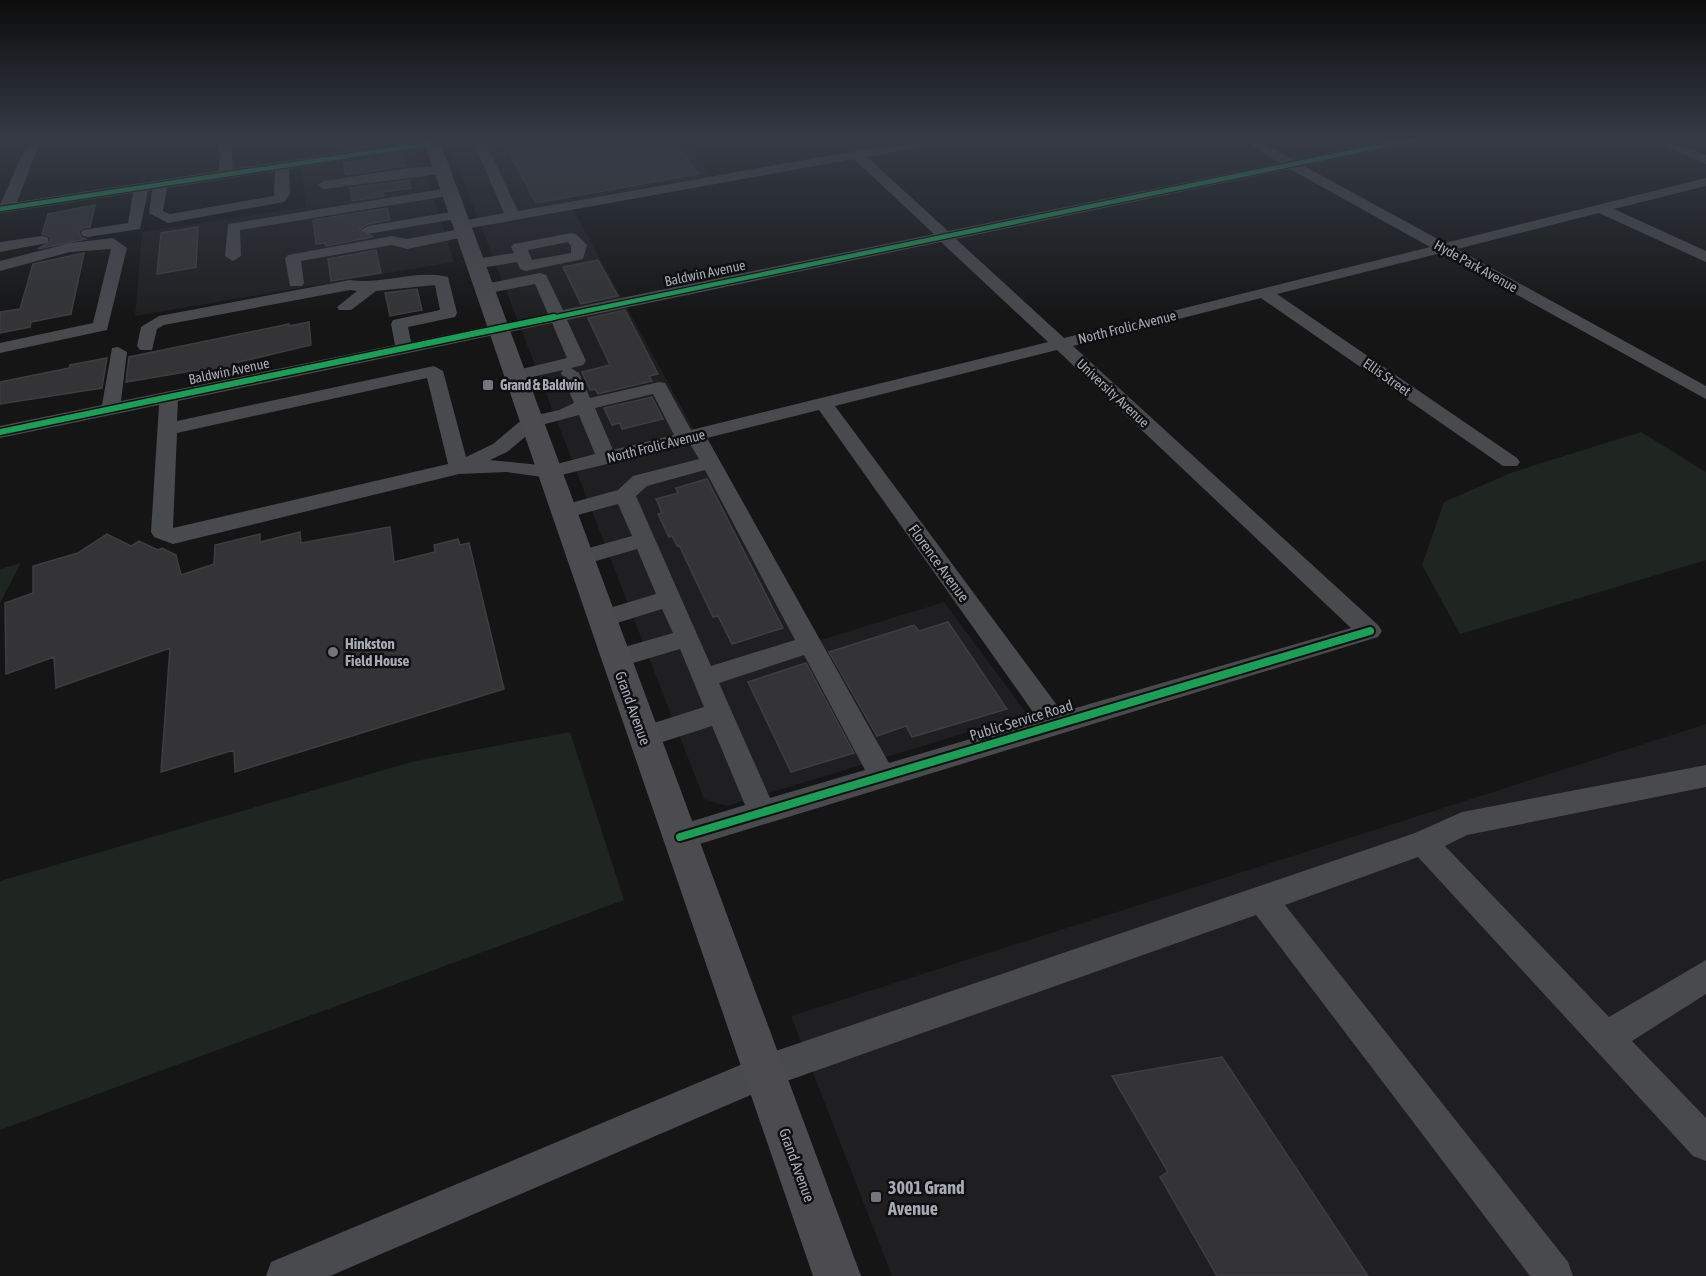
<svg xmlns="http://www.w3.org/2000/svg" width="1706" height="1276" viewBox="0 0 1706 1276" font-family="'Asap Condensed',sans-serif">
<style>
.built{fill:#1f1f21}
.green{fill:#1f2520}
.building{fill:#343436;stroke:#3e3e41;stroke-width:1.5}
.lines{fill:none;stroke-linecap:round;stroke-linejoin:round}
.minor{fill:#494a4e;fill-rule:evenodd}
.major{fill:#4c4c50;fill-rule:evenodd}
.cycleway-far2-casing{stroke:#0f0f11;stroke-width:7}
.cycleway-far1-casing{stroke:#0f0f11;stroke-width:9}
.cycleway-casing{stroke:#0f0f11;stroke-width:12}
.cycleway-far2{stroke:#1a9f57;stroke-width:4.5}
.cycleway-far1{stroke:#1a9f57;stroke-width:6}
.cycleway{stroke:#1a9f57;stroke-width:8}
.poi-dot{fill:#74757d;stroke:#0f0f11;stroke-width:2}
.labels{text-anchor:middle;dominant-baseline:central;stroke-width:5;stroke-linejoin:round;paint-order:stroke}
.far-street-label{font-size:14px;fill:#a7a9b5;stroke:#0f0f11}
.far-poi-label{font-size:14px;font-weight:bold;fill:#a7a9b5;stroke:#0f0f11;text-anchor:start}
.street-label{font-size:15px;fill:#a7a9b5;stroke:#0f0f11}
.poi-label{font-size:15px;font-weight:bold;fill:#a7a9b5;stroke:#0f0f11;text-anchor:start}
.near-poi-label{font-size:18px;font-weight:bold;fill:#a7a9b5;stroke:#0f0f11;text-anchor:start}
</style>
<rect width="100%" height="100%" fill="#151515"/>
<path class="built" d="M320 139H415L454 262 135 316 142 232 306 207 300 161 323 157Z
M447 139H682L712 176 569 202 811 643 944 602 1027 714 727 806 704 799Z
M1706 724V1276H892L791 1016Z"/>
<path class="green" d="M1641 432 1706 472V560L1460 634 1422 565 1444 502 1513 472Z
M21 563 0 603V569Z
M570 732 624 900 0 1130V881L415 761Z"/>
<path class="building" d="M339 139H386L388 143 341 150Z
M502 139H672L699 174 536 203Z
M402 154 405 166 346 175 343 163Z
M409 180 411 188 383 192 384 196 352 201 350 188Z
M95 205 90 227 83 228 79 232 81 237 86 239 38 249 51 241 49 236 42 234 48 214Z
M387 208 390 220 368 224 359 229 373 237 326 246 325 243 316 244 313 220Z
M198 227 196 267 157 274 161 233Z
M376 250 381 273 331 281 328 259Z
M84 253 71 314 31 322 30 327 0 333V312L20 309 33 264Z
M598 260 618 296 581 304 563 267Z
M417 289 422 310 390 316 385 293Z
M625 310 658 374 649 376 652 381 598 394 595 389 590 390 582 372 610 365 588 318Z
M309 322 311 345 235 363 232 371 213 376 209 368 126 382 129 357 289 324V326Z
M107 358 102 388 0 404V382L69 368 70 365Z
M652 397 663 419 622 429 620 423 612 425 604 408Z
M707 479 783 628 732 644 718 616 713 617 679 545 677 546 672 536 669 537 658 514 662 513 656 499 678 493 676 488Z
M390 527 394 562 435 552 434 545 458 539 460 545 469 543 504 689 235 772 234 750 161 772 170 648 56 688 54 657 6 674 5 603 33 593V566L78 553 107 534 131 546 139 541 158 550 162 548 176 555 181 575 214 564 215 545 260 534V542L300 532 301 543Z
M948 622 1007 709 912 737 906 726 877 736 829 652 914 625 919 631Z
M806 663 854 753 791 772 748 682Z
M1222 1057 1368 1276H1217L1160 1177 1168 1172 1112 1076Z"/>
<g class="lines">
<path class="minor" d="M29 139H41L17 202 219 171V139H231L233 169 431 139H463L457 143 289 169 290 194 284 202 168 223 149 213 152 190 148 191 140 229 88 237 83 236 81 233 83 230 128 223 133 193 0 213V205ZM275 171 274 196 170 214 163 211 167 188Z
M472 139H484L518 211 923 139H951L945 143 867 157 948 231 1280 163 1240 139H1256L1294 160 1396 139H1421L1415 143 1304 166 1445 243 1706 178V186L1614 209 1706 251V262L1599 213 1457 249 1706 386V399L1441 253 1277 294 1517 458 1520 462 1517 466H1503L1261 298 1073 346 1378 625 1382 631 1378 637 680 850 670 846 666 837 670 828 745 805 712 726 644 748 635 745 631 737 635 729 704 707 680 649 616 668 607 666 604 659 607 652 673 633 662 609 601 628 593 625 589 619 593 613 656 594 637 549 579 566 571 563 568 558 571 553 632 536 618 504 563 519 556 517 552 512 556 507 618 490 633 476 699 459 690 444 549 478 506 472 459 474 173 544 154 537 151 532 159 405 0 438V426L102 405 112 348 118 347 127 352 121 401 395 345 391 324 393 320 440 310 435 285 376 291 351 310H339L337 307 357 291 350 290 164 325 157 329 152 350H140L137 346 141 327 159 316 350 280C382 285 416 269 448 277L457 313 455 317 408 327 411 342 548 314 535 284 484 294 478 292 476 289 484 284 540 273 546 275 563 310 934 234 854 159 465 229 471 233 469 236 407 249 392 245 301 261 304 283 302 286H290L285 258 288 255 392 236 407 239 461 229 455 225 457 222 504 213ZM1290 169 1430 247 1064 338 956 239ZM941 242 1048 342 691 430 665 383 659 382 590 398 579 373 571 368 583 365 586 361 567 320ZM552 323 567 358 509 372 506 376 515 381 563 370 561 373 574 403 559 410 524 418 493 444 466 457 443 371 434 366 177 421 178 401ZM1057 350 1351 628 1062 712 835 406ZM427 378 448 464 173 528 177 433ZM653 394 674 435 613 450 595 408ZM819 410 1038 719 889 763 707 438ZM579 415 595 454 549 466 490 460 507 452 538 426ZM705 470 795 640 711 666 636 496 647 486ZM804 655 865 770 770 798 719 683Z
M1648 139H1665L1706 155V164Z
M442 166 447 167V173L324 189 317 185 324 181 409 168Z
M449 188 456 192 454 195 240 230 241 256 233 261 225 256 228 224Z
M457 211 462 212 464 215 462 218 368 234 361 230 368 226Z
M571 233 576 234 587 245 583 259 526 271 520 269 517 262 475 269 467 264 475 259 514 253 511 247 514 244ZM568 242 571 246V253L532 260 528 250Z
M42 236 47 237 49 240 47 243 0 252V242Z
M113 238 127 248 107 330 0 353V343L93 323 111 249 70 252 0 271V261L70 243Z
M1706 765V787L1467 835 1445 846 1609 1017 1706 960V994L1632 1041 1706 1118V1161L1693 1156 1418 857 1285 905 1568 1262 1573 1276H1530L1256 915 767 1088 330 1276H266L271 1262 764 1055 1415 833 1462 812Z"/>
<path class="major" d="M423 139H439L861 1276H813Z"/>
<g class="cycleway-far2-casing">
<path id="cycleway-far2" d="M0 209 432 143
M547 319 1415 139"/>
</g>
<g class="cycleway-far1-casing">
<path id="cycleway-far1" d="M0 432 554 317"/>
</g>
<g class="cycleway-casing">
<path id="cycleway" d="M680 837 1370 631"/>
</g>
<use href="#cycleway-far2" class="cycleway-far2"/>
<use href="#cycleway-far1" class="cycleway-far1"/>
<use href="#cycleway" class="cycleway"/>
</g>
<linearGradient id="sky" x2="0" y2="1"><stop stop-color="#0c0c0c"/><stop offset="0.44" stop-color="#353b46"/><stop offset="1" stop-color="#353b46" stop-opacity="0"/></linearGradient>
<rect width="1706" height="318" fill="url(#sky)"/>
<g class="poi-dot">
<rect x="482" y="379" width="12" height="12" rx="3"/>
<circle cx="333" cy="652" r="6"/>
<rect x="870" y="1191" width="12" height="12" rx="3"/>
</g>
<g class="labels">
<g class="far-street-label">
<text transform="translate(1476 266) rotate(29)">Hyde Park Avenue</text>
<text transform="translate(705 273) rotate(-12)">Baldwin Avenue</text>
<text transform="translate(1127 327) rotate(-14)">North Frolic Avenue</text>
<text transform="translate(229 371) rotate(-12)">Baldwin Avenue</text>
<text transform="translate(1387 377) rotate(35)">Ellis Street</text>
<text transform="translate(1113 393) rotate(43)">University Avenue</text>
<text transform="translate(656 446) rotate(-14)">North Frolic Avenue</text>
</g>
<g class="far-poi-label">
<text x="500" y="385">Grand &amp; Baldwin</text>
</g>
<g class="street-label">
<text transform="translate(939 563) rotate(54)">Florence Avenue</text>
<text transform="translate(633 708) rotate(70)">Grand Avenue</text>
<text transform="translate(1021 720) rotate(-17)">Public Service Road</text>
<text transform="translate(797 1165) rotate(70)">Grand Avenue</text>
</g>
<g class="poi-label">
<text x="345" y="643">Hinkston<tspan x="345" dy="17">Field House</tspan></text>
</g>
<g class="near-poi-label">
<text x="888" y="1187">3001 Grand<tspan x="888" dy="21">Avenue</tspan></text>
</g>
</g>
</svg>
